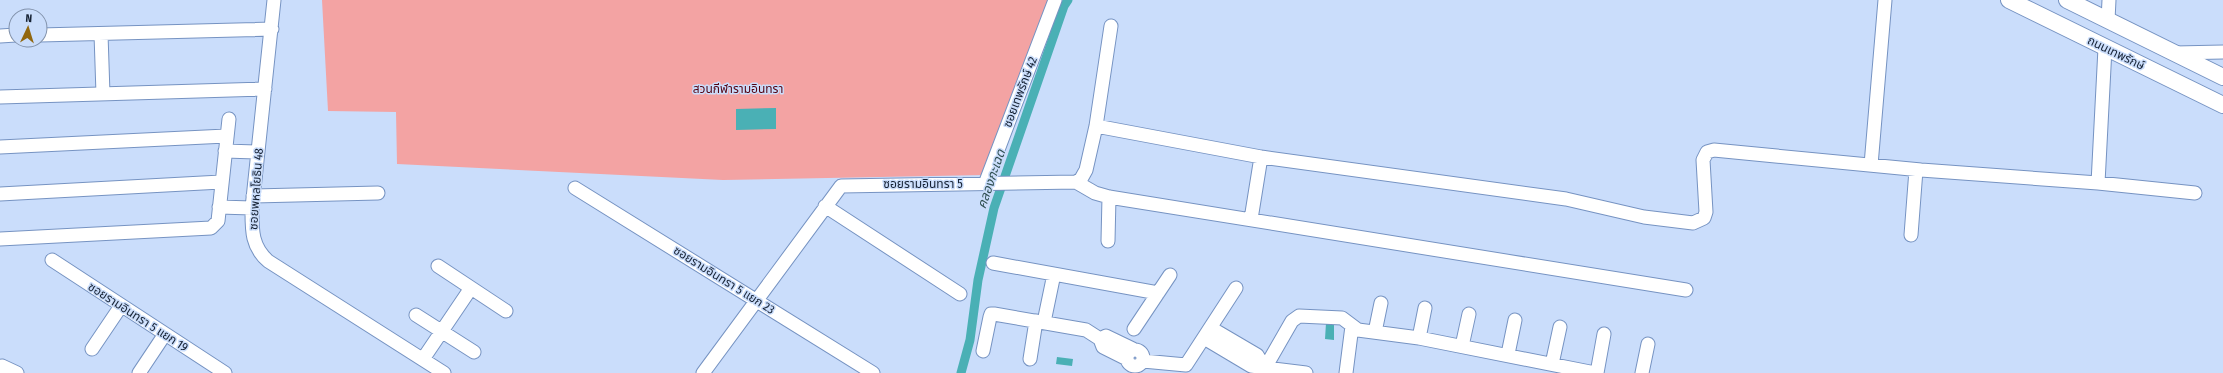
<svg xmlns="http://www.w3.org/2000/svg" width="2223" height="373" viewBox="0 0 2223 373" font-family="'Fira Sans Condensed','Noto Sans Thai',sans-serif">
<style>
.green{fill:#f3a3a3}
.water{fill:#4ab0b5}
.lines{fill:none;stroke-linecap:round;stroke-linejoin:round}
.canal{stroke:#4ab0b5;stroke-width:9}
.minor-casing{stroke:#7693c2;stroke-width:15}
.major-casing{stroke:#7693c2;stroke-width:18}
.minor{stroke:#fff;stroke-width:13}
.major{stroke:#fff;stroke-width:16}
.labels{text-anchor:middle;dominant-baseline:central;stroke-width:3;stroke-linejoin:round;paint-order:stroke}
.street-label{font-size:12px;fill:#162234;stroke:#caddfb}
.park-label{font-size:12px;fill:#530110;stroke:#caddfb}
.water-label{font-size:13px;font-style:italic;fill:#2f4f50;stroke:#caddfb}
</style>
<rect width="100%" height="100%" fill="#caddfb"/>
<path class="green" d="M322 0H1051L985 175 723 180 397 164 396 112 328 111Z"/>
<path class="water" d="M776 108V129L736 130V109Z
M1326 323H1334V340L1325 339Z
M1057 357 1073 359 1072 366 1056 364Z"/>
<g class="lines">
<path class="canal" d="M961 373 970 340 978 280 994 208 1064 6 1068 0"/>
<g class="minor-casing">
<path id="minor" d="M274 0 252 208C252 229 251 246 268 261L444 373
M2108 20 2109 0
M101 34 103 94
M40 35 272 29
M0 36 16 35
M2175 53 2223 52
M0 97 265 89
M1096 126 1261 157 1566 199 1644 217 1693 223 1704 218 1706 212 1703 160 1707 152 1714 150 1921 170 2098 183 2195 193
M0 147 226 136
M225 151 258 152
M1871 165 1885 0
M1076 182 1095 193 1109 197 1686 290
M2098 183 2105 48
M985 184 1055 0
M575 188 873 373
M0 194 221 182
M253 196 378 193
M825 206 960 294
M219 207 252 208
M1251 219 1261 157
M1911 235 1916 170
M0 239 211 228 218 221 229 119
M1108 241 1109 197
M52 260 225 373
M993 263 1158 293
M438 266 506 311
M416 315 474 352
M1044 322 1054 274
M1211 328 1257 355 1265 368
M1134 329 1170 275
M1375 332 1381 303
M1204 338 1251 366 1265 368
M1419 338 1425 308
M1100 339 1106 336 1133 349
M1462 346 1469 314
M92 349 121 306
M1127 358a8 8 0 1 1 16 0a8 8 0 1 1-16 0Z
M983 351 990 317 991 314H994L1086 330 1100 339 1103 347 1127 359
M1508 354 1515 320
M423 359 471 288
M1030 359 1036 321
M1143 361 1186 365 1236 288
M1552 364 1560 327
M1 373 2 366 17 373
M139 373 165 334
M703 373 841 186 1076 182 1081 179 1086 170 1096 126 1111 26
M1306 373 1265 368 1292 321 1299 316 1342 318 1358 330 1419 338 1595 373
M1346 373 1352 326
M1597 373 1604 334
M1642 373 1648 344"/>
</g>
<g class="major-casing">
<path id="major" d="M2009 0 2223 105
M2067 0 2223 77"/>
</g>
<use href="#minor" class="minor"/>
<use href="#major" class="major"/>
</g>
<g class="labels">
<g class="street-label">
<text transform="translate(2116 53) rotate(26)">ถนนเทพรักษ์</text>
<text transform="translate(1020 92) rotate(-69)">ซอยเทพรักษ์ 42</text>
<text x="923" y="184">ซอยรามอินทรา 5</text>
<text transform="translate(256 189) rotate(-86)">ซอยพหลโยธิน 48</text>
<text transform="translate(724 280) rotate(32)">ซอยรามอินทรา 5 แยก 23</text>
<text transform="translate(138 317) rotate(33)">ซอยรามอินทรา 5 แยก 19</text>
</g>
<g class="park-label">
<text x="738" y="89">สวนกีฬารามอินทรา</text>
</g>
<g class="water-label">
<text transform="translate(991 179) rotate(-71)">คลองกะเฉด</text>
</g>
</g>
<g transform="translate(28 28) rotate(4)"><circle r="19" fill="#caddfb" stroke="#8292ab"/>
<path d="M0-3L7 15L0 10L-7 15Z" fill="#91670f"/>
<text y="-6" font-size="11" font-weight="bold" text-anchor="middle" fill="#162234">N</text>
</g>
</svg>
